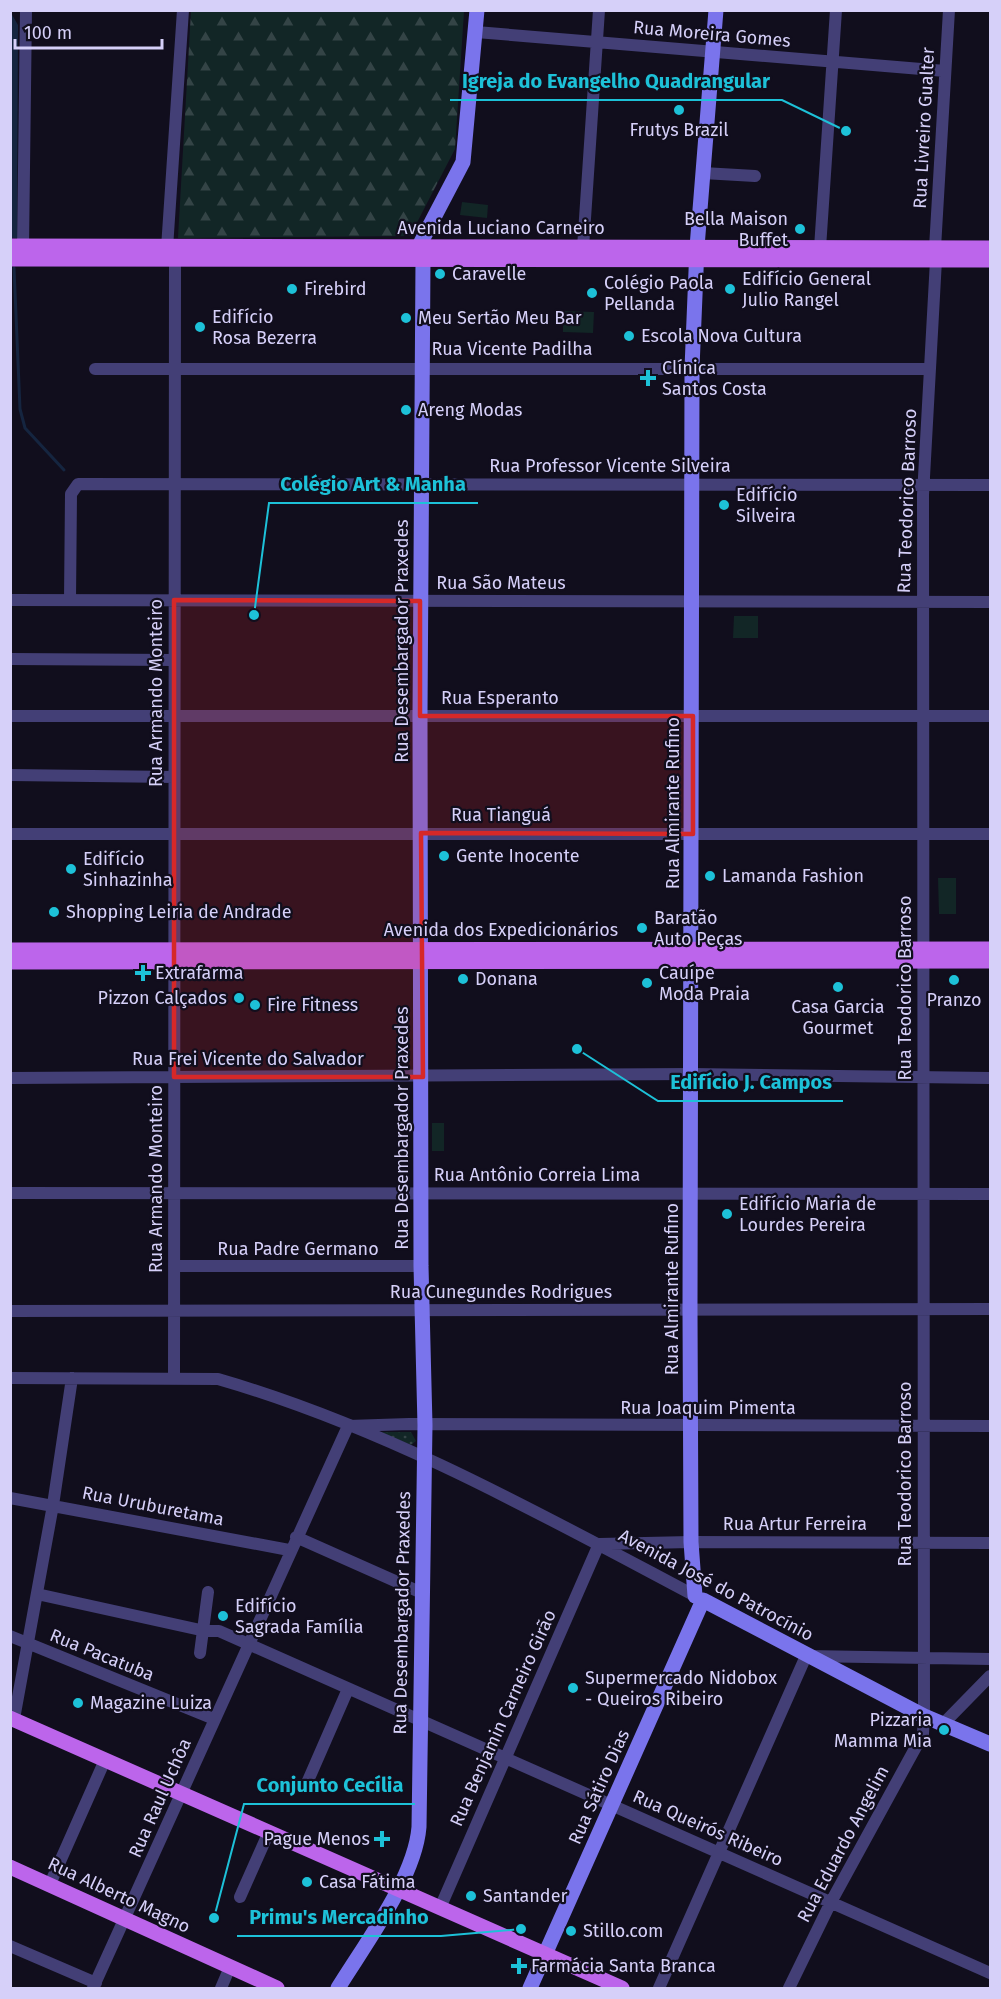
<svg xmlns="http://www.w3.org/2000/svg" width="1001" height="1999" viewBox="0 0 1001 1999" font-family="'Fira Sans',sans-serif">
<style>
.forest{fill:url(#forest-firs)}
.park{fill:url(#park-dots)}
.garden{fill:#122626}
.water{fill:#152540}
.lines{fill:none;stroke-linecap:round;stroke-linejoin:round}
.stream{stroke:#152540;stroke-width:3}
.street{stroke:#433f76;stroke-width:12}
.secondary{stroke:#7a74ec;stroke-width:15}
.primary{stroke:#bc65eb;stroke-width:15}
.marked{fill:#d62828;fill-opacity:0.2;stroke:#d62828;stroke-width:4.5;stroke-linejoin:round}
.poi-dot{fill:#1dc1d8;stroke:#110e1d;stroke-width:2}
.labels{text-anchor:middle;dominant-baseline:central;stroke-width:4.5;stroke-linejoin:round;paint-order:stroke}
.street-label{font-size:18px;fill:#d6d0f9;stroke:#110e1d}
.poi-label{font-size:18px;fill:#d6d0f9;stroke:#110e1d;text-anchor:start}
.leader{fill:none;stroke:#1dc1d8;stroke-width:2}
.callout-dot{fill:#1dc1d8;stroke:#110e1d;stroke-width:2}
.callout-label{font-size:20px;text-anchor:middle;font-weight:bold;fill:#1dc1d8;stroke:#110e1d;stroke-width:4.5;stroke-linejoin:round;paint-order:stroke}
</style>
<defs>
<pattern id="forest-firs" width="22" height="20" patternUnits="userSpaceOnUse" patternTransform="scale(1.5)"><rect width="22" height="20" fill="#122626"/><path d="M5 1l3.5 6h-7zM16 11l3.5 6h-7z" fill="#344446"/></pattern>
<pattern id="park-dots" width="8" height="8" patternUnits="userSpaceOnUse" patternTransform="scale(1.5)"><rect width="8" height="8" fill="#122626"/><path d="M2 2h.1M6 6h.1" fill="none" stroke="#344446" stroke-width="1.8" stroke-linecap="round"/></pattern>
</defs>
<rect width="100%" height="100%" fill="#110e1d"/>
<path class="forest" d="M191 11H464L455 149 410 236 178 238Z"/>
<path class="park" d="M380 1432H411L416 1441 411 1445Z"/>
<path class="garden" d="M462 202 488 205 487 218 460 215Z
M563 311 594 312 593 333 563 332Z
M734 616H758V638H733Z
M938 878H956V914H939Z
M432 1123H444V1151H432Z"/>
<path class="water" d="M11 13 18 25 17 238H11Z"/>
<g class="lines">
<path class="stream" d="M14 268 20 409 25 428 64 470"/>
<path class="street" d="M476 32 945 71
M703 173 755 176
M23 247 26 10
M583 248 599 10
M820 248 836 10
M935 248 949 10
M95 369H929
M10 600 990 602
M70 600 71 494 78 484 990 485
M10 659 174 660
M10 716H990
M10 775 174 777
M10 834H990
M10 1078 692 1074 990 1078
M10 1193 990 1194
M174 1266H421
M10 1311 990 1309
M10 1378 218 1379C388 1428 546 1517 701 1599
M174 1378 175 259 167 248 183 10
M10 1498 289 1550
M296 1537 422 1593
M37 1594 205 1631H219L990 1973
M10 1636 214 1719
M200 1653 208 1592
M14 1719 53 1505 72 1378
M944 1723 990 1676
M307 1783 348 1689
M50 1884 105 1760
M240 1897 268 1834
M440 1908 599 1544 691 1542 990 1543
M10 1946 96 1983
M93 1988 348 1426 409 1424 990 1426
M221 1988 230 1967
M659 1988 806 1656 990 1659
M789 1988 831 1902 923 1734 924 1716 923 495 936 260"/>
<path class="secondary" d="M695 1596 691 1542 690 1310 692 368 697 247 716 10
M338 1988C365 1944 415 1878 419 1827L425 1425 421 1266 420 716 423 259 419 246 463 162 477 10
M530 1988 703 1600 924 1716 990 1744"/>
<path class="primary" d="M10 246 990 248
M10 259 990 260
M10 950 990 949
M10 962 990 961
M10 1718 622 1988
M10 1867 277 1988"/>
</g>
<path class="marked" d="M174 600 420 601V716H693V834L421 833 423 1077H174Z"/>
<g class="poi-dot">
<circle cx="679" cy="110" r="6"/>
<circle cx="800" cy="229" r="6"/>
<circle cx="440" cy="274" r="6"/>
<circle cx="292" cy="289" r="6"/>
<circle cx="730" cy="289" r="6"/>
<circle cx="592" cy="293" r="6"/>
<circle cx="406" cy="318" r="6"/>
<circle cx="200" cy="327" r="6"/>
<circle cx="629" cy="336" r="6"/>
<path d="M645 369h6v6h6v6h-6v6h-6v-6h-6v-6h6z"/>
<circle cx="406" cy="410" r="6"/>
<circle cx="724" cy="505" r="6"/>
<circle cx="444" cy="856" r="6"/>
<circle cx="71" cy="869" r="6"/>
<circle cx="710" cy="876" r="6"/>
<circle cx="54" cy="912" r="6"/>
<circle cx="642" cy="928" r="6"/>
<path d="M140 964h6v6h6v6h-6v6h-6v-6h-6v-6h6z"/>
<circle cx="463" cy="979" r="6"/>
<circle cx="954" cy="980" r="6"/>
<circle cx="647" cy="983" r="6"/>
<circle cx="838" cy="987" r="6"/>
<circle cx="239" cy="998" r="6"/>
<circle cx="255" cy="1005" r="6"/>
<circle cx="727" cy="1214" r="6"/>
<circle cx="223" cy="1616" r="6"/>
<circle cx="573" cy="1688" r="6"/>
<circle cx="78" cy="1703" r="6"/>
<circle cx="944" cy="1730" r="6"/>
<path d="M379 1830h6v6h6v6h-6v6h-6v-6h-6v-6h6z"/>
<circle cx="307" cy="1882" r="6"/>
<circle cx="471" cy="1896" r="6"/>
<circle cx="571" cy="1931" r="6"/>
<path d="M516 1957h6v6h6v6h-6v6h-6v-6h-6v-6h6z"/>
</g>
<g class="labels">
<g class="street-label">
<text transform="translate(712 34) rotate(5)">Rua Moreira Gomes</text>
<text transform="translate(924 128) rotate(-87)">Rua Livreiro Gualter</text>
<text x="501" y="228">Avenida Luciano Carneiro</text>
<text x="512" y="349">Rua Vicente Padilha</text>
<text x="610" y="466">Rua Professor Vicente Silveira</text>
<text transform="translate(907 501) rotate(-88)">Rua Teodorico Barroso</text>
<text x="501" y="583">Rua São Mateus</text>
<text transform="translate(402 641) rotate(-90)">Rua Desembargador Praxedes</text>
<text transform="translate(156 693) rotate(-90)">Rua Armando Monteiro</text>
<text x="500" y="698">Rua Esperanto</text>
<text transform="translate(673 803) rotate(-90)">Rua Almirante Rufino</text>
<text x="501" y="815">Rua Tianguá</text>
<text x="501" y="930">Avenida dos Expedicionários</text>
<text transform="translate(905 988) rotate(-90)">Rua Teodorico Barroso</text>
<text x="248" y="1059">Rua Frei Vicente do Salvador</text>
<text transform="translate(402 1128) rotate(-90)">Rua Desembargador Praxedes</text>
<text x="537" y="1175">Rua Antônio Correia Lima</text>
<text transform="translate(156 1179) rotate(-90)">Rua Armando Monteiro</text>
<text x="298" y="1249">Rua Padre Germano</text>
<text transform="translate(672 1289) rotate(-90)">Rua Almirante Rufino</text>
<text x="501" y="1292">Rua Cunegundes Rodrigues</text>
<text x="708" y="1408">Rua Joaquim Pimenta</text>
<text transform="translate(905 1474) rotate(-90)">Rua Teodorico Barroso</text>
<text transform="translate(153 1506) rotate(11)">Rua Uruburetama</text>
<text x="795" y="1524">Rua Artur Ferreira</text>
<text transform="translate(716 1585) rotate(28)">Avenida José do Patrocínio</text>
<text transform="translate(402 1613) rotate(-89)">Rua Desembargador Praxedes</text>
<text transform="translate(102 1655) rotate(22)">Rua Pacatuba</text>
<text transform="translate(503 1718) rotate(-66)">Rua Benjamin Carneiro Girão</text>
<text transform="translate(599 1787) rotate(-66)">Rua Sátiro Dias</text>
<text transform="translate(160 1798) rotate(-66)">Rua Raul Uchôa</text>
<text transform="translate(708 1828) rotate(24)">Rua Queirós Ribeiro</text>
<text transform="translate(843 1844) rotate(-62)">Rua Eduardo Angelim</text>
<text transform="translate(119 1895) rotate(25)">Rua Alberto Magno</text>
</g>
<g class="poi-label">
<text x="679" y="130" text-anchor="middle">Frutys Brazil</text>
<text x="788" y="219" text-anchor="end">Bella Maison<tspan x="788" dy="21">Buffet</tspan></text>
<text x="452" y="274">Caravelle</text>
<text x="742" y="279">Edifício General<tspan x="742" dy="21">Julio Rangel</tspan></text>
<text x="604" y="283">Colégio Paola<tspan x="604" dy="21">Pellanda</tspan></text>
<text x="304" y="289">Firebird</text>
<text x="212" y="317">Edifício<tspan x="212" dy="21">Rosa Bezerra</tspan></text>
<text x="418" y="318">Meu Sertão Meu Bar</text>
<text x="641" y="336">Escola Nova Cultura</text>
<text x="662" y="368">Clínica<tspan x="662" dy="21">Santos Costa</tspan></text>
<text x="418" y="410">Areng Modas</text>
<text x="736" y="495">Edifício<tspan x="736" dy="21">Silveira</tspan></text>
<text x="456" y="856">Gente Inocente</text>
<text x="83" y="859">Edifício<tspan x="83" dy="21">Sinhazinha</tspan></text>
<text x="722" y="876">Lamanda Fashion</text>
<text x="66" y="912">Shopping Leiria de Andrade</text>
<text x="654" y="918">Baratão<tspan x="654" dy="21">Auto Peças</tspan></text>
<text x="155" y="973">Extrafarma</text>
<text x="659" y="973">Cauípe<tspan x="659" dy="21">Moda Praia</tspan></text>
<text x="475" y="979">Donana</text>
<text x="227" y="998" text-anchor="end">Pizzon Calçados</text>
<text x="954" y="1000" text-anchor="middle">Pranzo</text>
<text x="267" y="1005">Fire Fitness</text>
<text x="838" y="1007" text-anchor="middle">Casa Garcia<tspan x="838" dy="21">Gourmet</tspan></text>
<text x="739" y="1204">Edifício Maria de<tspan x="739" dy="21">Lourdes Pereira</tspan></text>
<text x="235" y="1606">Edifício<tspan x="235" dy="21">Sagrada Família</tspan></text>
<text x="585" y="1678">Supermercado Nidobox<tspan x="585" dy="21">- Queiros Ribeiro</tspan></text>
<text x="90" y="1703">Magazine Luiza</text>
<text x="932" y="1720" text-anchor="end">Pizzaria<tspan x="932" dy="21">Mamma Mia</tspan></text>
<text x="370" y="1839" text-anchor="end">Pague Menos</text>
<text x="319" y="1882">Casa Fátima</text>
<text x="483" y="1896">Santander</text>
<text x="583" y="1931">Stillo.com</text>
<text x="531" y="1966">Farmácia Santa Branca</text>
</g>
</g>
<path class="leader" d="M846 131L782 100H450M254 615L269 503H478M577 1049L658 1101H843M214 1918L244 1804H415M521 1929L441 1936H237"/>
<g class="callout-dot">
<circle cx="846" cy="131" r="6"/>
<circle cx="254" cy="615" r="6"/>
<circle cx="577" cy="1049" r="6"/>
<circle cx="214" cy="1918" r="6"/>
<circle cx="521" cy="1929" r="6"/>
</g>
<g class="callout-label">
<text x="616" y="88">Igreja do Evangelho Quadrangular</text>
<text x="373" y="491">Colégio Art &amp; Manha</text>
<text x="751" y="1089">Edifício J. Campos</text>
<text x="330" y="1792">Conjunto Cecília</text>
<text x="339" y="1924">Primu's Mercadinho</text>
</g>
<rect width="1001" height="1999" fill="none" stroke="#d6d0f9" stroke-width="24"/>
<path d="M15 39v9h147v-9" fill="none" stroke="#d6d0f9" stroke-width="3"/>
<text x="24" y="39" font-size="18" fill="#d6d0f9" stroke="#110e1d" stroke-width="4.5" paint-order="stroke">100 m</text>
</svg>
